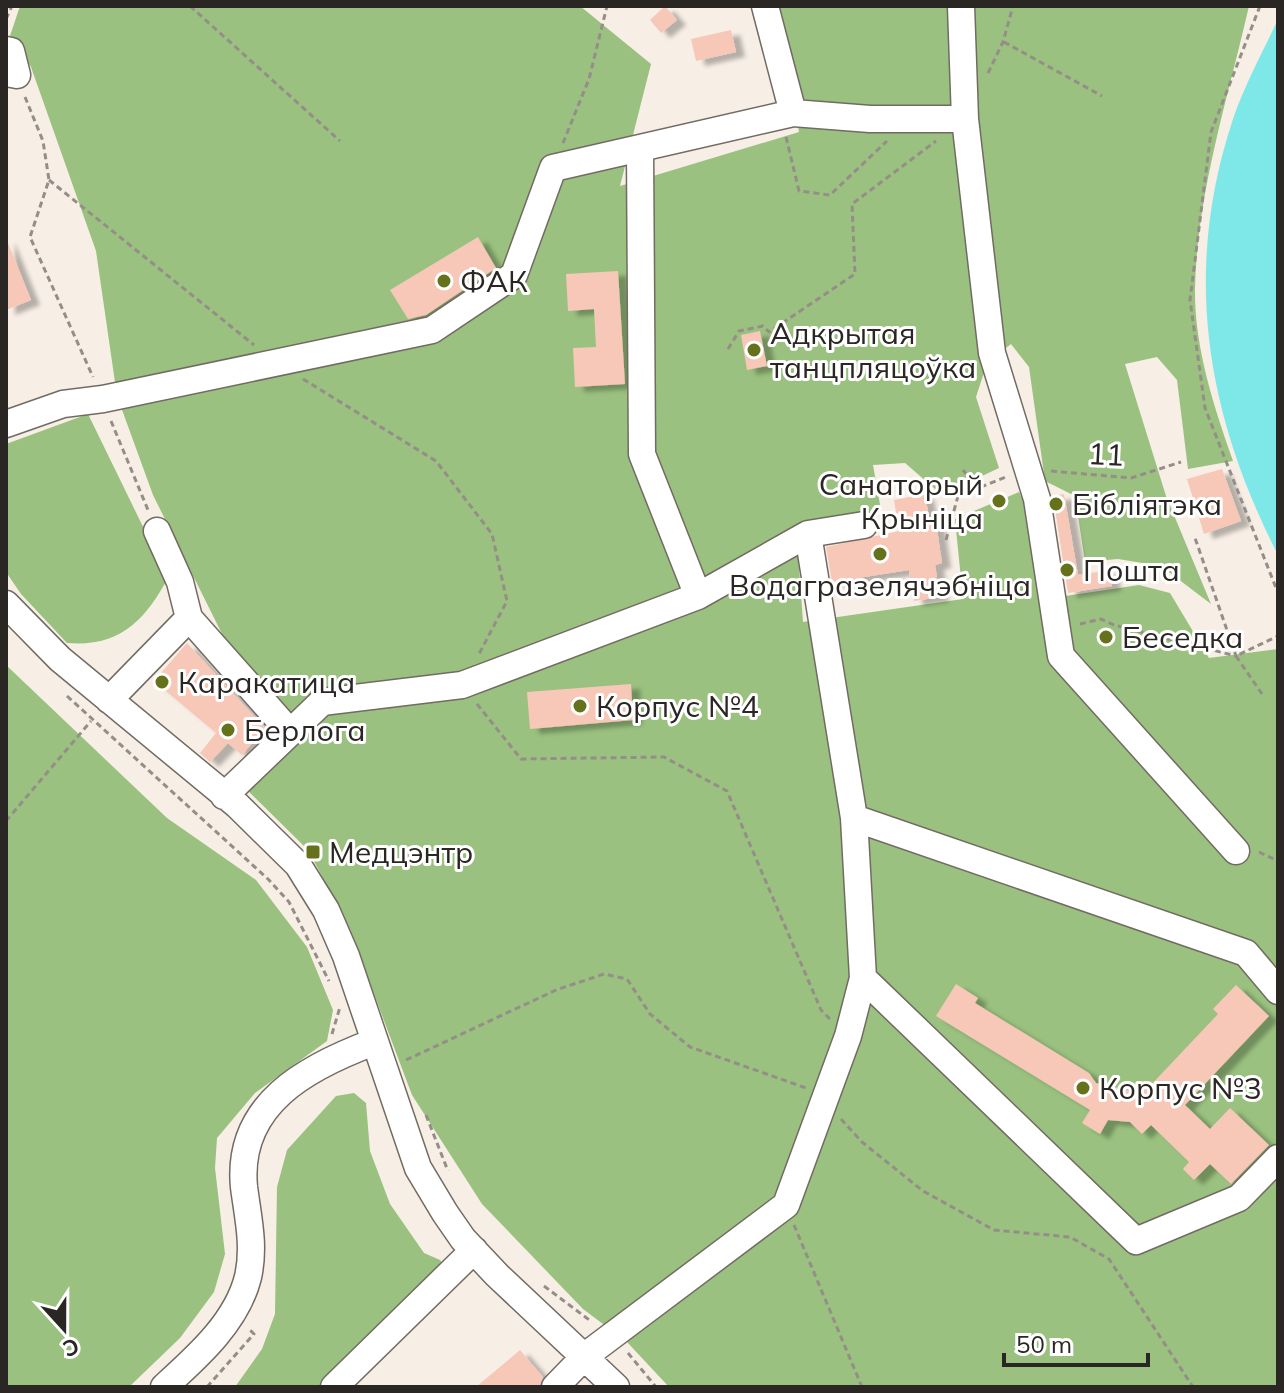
<svg xmlns="http://www.w3.org/2000/svg" width="1284" height="1393" viewBox="0 0 1284 1393" font-family="Mulish,sans-serif">
<style>
.forest{fill:#9ac17f}
.water{fill:#7de8e7}
.building{fill:#f7c7b7;filter:url(#shadow)}
.lines{fill:none;stroke-linecap:round;stroke-linejoin:round}
.minor-casing{stroke:#726b63;stroke-width:29}
.path{stroke:#958e88;stroke-width:3;stroke-dasharray:6 4;stroke-linecap:butt}
.minor{stroke:#fff;stroke-width:26}
.poi-dot{fill:#66711b;stroke:#fff;stroke-width:3}
.labels{text-anchor:middle;dominant-baseline:central;stroke-width:6;stroke-linejoin:round;paint-order:stroke}
.poi-label{font-size:30px;fill:#2a2623;stroke:#fff;text-anchor:start}
.street-label{font-size:30px;fill:#2a2623;stroke:#fff}
</style>
<defs>
<filter id="shadow"><feDropShadow dx="9" dy="5" stdDeviation="2" flood-color="#0004"/></filter>
</defs>
<rect width="100%" height="100%" fill="#f7eee5"/>
<path class="forest" d="M20 6H580L651 64 620 186 799 132 776 6H1249C1228 98 1197 193 1195 288 1194 347 1214 407 1233 461L1188 469 1177 380 1157 357 1125 364 1166 496 1211 604 1161 566 1118 559 1085 562 1075 496 1045 481 1029 367 1011 344 987 363 976 397 999 468 942 495 905 463 873 465 881 510 796 526 803 622 963 599 955 519 1019 492 1028 511 1045 599 1139 585 1170 593 1209 658 1278 649V1387H669L627 1342 583 1309 482 1204 412 1095 348 925 308 850 241 784 298 731 228 646 153 495 117 396 96 251 31 67 10 36Z
M88 414 168 578C144 622 119 647 67 643L21 594 6 572V444Z
M6 665 167 818 256 880 307 947 333 1010 327 1041 255 1093 217 1138 215 1168 225 1254 214 1292 180 1338 129 1387H6Z
M354 1093 366 1103 370 1151 390 1204 424 1253 440 1260 448 1271 353 1387H235L262 1349 275 1314 277 1187 287 1150 336 1096Z"/>
<path class="water" d="M1278 19V555C1206 414 1182 272 1233 119 1245 84 1263 52 1278 19Z"/>
<path class="building" d="M665 6 677 20 661 33 650 20Z
M731 30 736 52 696 61 691 39Z
M478 237 496 268 426 315 408 319 390 290Z
M6 238 31 300 6 310Z
M618 271 625 384 575 387 573 348 596 347 594 309 568 311 566 274Z
M760 331 767 366 747 370 741 335Z
M1222 469 1241 521 1204 534 1187 479Z
M925 494 930 524 936 523 942 563 935 565 940 597 914 601 909 570 832 582 826 547 899 531 894 500Z
M1064 494 1078 575 1110 570 1112 586 1068 593 1053 496Z
M187 643 265 728 242 755 228 743 210 762 200 753 216 733 154 681Z
M631 684 633 720 530 729 527 692Z
M956 984 978 998 975 1003 1089 1073 1096 1083 1132 1091 1149 1087 1218 1014 1213 1009 1236 985 1269 1016 1185 1105 1210 1129 1230 1108 1269 1145 1231 1184 1210 1164 1194 1180 1183 1169 1189 1162 1151 1125 1142 1134 1130 1122 1108 1120 1100 1134 1082 1123 1090 1110 936 1016Z
M520 1350 543 1377 539 1387H476Z"/>
<g class="lines">
<g class="minor-casing">
<path id="minor" d="M765 6 793 113
M961 6 965 119 992 353 1037 499 1061 656 1236 851
M6 50 11 51 17 75 6 73
M640 150 642 454 698 596
M6 424 63 404 103 399 432 330 514 275 553 168 793 113 870 119H965
M157 531 180 582 189 618
M808 534 854 818 863 978 1136 1241 1239 1198 1278 1158
M6 604 60 659 237 805 298 865 326 910 346 956 418 1168 445 1213 463 1239 497 1275 616 1387
M109 700 189 618 290 732
M224 796 322 702 462 685 698 596 808 534 864 525
M854 818 1246 953 1278 991
M164 1387C197 1357 237 1322 248 1277 255 1246 248 1218 244 1187 236 1104 307 1067 374 1042
M334 1387 474 1250
M555 1387 585 1356 786 1205 848 1036 863 978"/>
</g>
<path class="path" d="M190 6 340 141
M1260 6 1211 132 1190 300 1205 408 1278 593
M6 19 12 6
M1004 42 1102 96
M988 73 1003 42 1013 6
M25 97 43 141 49 180 30 237 93 377
M786 137 799 191 830 195 887 141
M563 143 589 79 607 6
M49 180 254 345
M728 349 739 331 763 326 769 332 855 274 852 204 936 141
M303 379 436 461 492 534 507 601 479 654
M111 421 148 510
M963 470 978 488
M1051 471 1131 478 1181 462
M946 540 958 496 1006 477
M1080 624 1101 619 1114 625 1236 656 1195 538
M1262 694 1236 656 1278 636
M67 696 268 879 289 902 329 981
M477 704 521 759 664 757 727 791 821 1010 830 1019
M6 821 91 721
M1259 852 1278 861
M332 1034 340 1007
M406 1060 556 990 604 974 627 979 650 1014 690 1047 806 1088
M426 1115 448 1171
M841 1119 862 1142 923 1191 994 1230 1070 1237 1109 1259 1193 1387
M794 1225 862 1387
M544 1286 592 1322
M628 1353 656 1387
M207 1387 254 1334 248 1328"/>
<use href="#minor" class="minor"/>
</g>
<g class="poi-dot">
<circle cx="444" cy="281" r="8"/>
<circle cx="754" cy="350" r="8"/>
<circle cx="999" cy="501" r="8"/>
<circle cx="1056" cy="504" r="8"/>
<circle cx="880" cy="554" r="8"/>
<circle cx="1067" cy="570" r="8"/>
<circle cx="1106" cy="637" r="8"/>
<circle cx="162" cy="682" r="8"/>
<circle cx="580" cy="706" r="8"/>
<circle cx="228" cy="730" r="8"/>
<rect x="305" y="844" width="16" height="16" rx="4"/>
<circle cx="1083" cy="1088" r="8"/>
</g>
<g class="labels">
<g class="poi-label">
<text x="460" y="281">ФАК</text>
<text x="770" y="333">Адкрытая<tspan x="770" dy="34">танцпляцоўка</tspan></text>
<text x="983" y="484" text-anchor="end">Санаторый<tspan x="983" dy="34">Крыніца</tspan></text>
<text x="1072" y="504">Бібліятэка</text>
<text x="1083" y="570">Пошта</text>
<text x="880" y="585" text-anchor="middle">Водагразелячэбніца</text>
<text x="1122" y="637">Беседка</text>
<text x="178" y="682">Каракатица</text>
<text x="596" y="706">Корпус №4</text>
<text x="244" y="730">Берлога</text>
<text x="329" y="852">Медцэнтр</text>
<text x="1099" y="1088">Корпус №3</text>
</g>
<g class="street-label">
<text transform="translate(1106 454) rotate(3)">11</text>
</g>
</g>
<rect width="1284" height="1393" fill="none" stroke="#2a2623" stroke-width="16"/>
<g transform="translate(64 1329) rotate(159)" stroke="#ffffff" stroke-width="6" paint-order="stroke">
<path d="M0-6L14 30L0 20L-14 30Z" fill="#2a2623"/>
<text y="-12" font-size="22" font-weight="bold" text-anchor="middle" fill="#2a2623">С</text>
</g>
<path d="M1004 1353v12h144v-12" fill="none" stroke="#2a2623" stroke-width="4"/>
<text x="1016" y="1353" font-size="24" fill="#2a2623" stroke="#ffffff" stroke-width="6" paint-order="stroke">50 m</text>
</svg>
